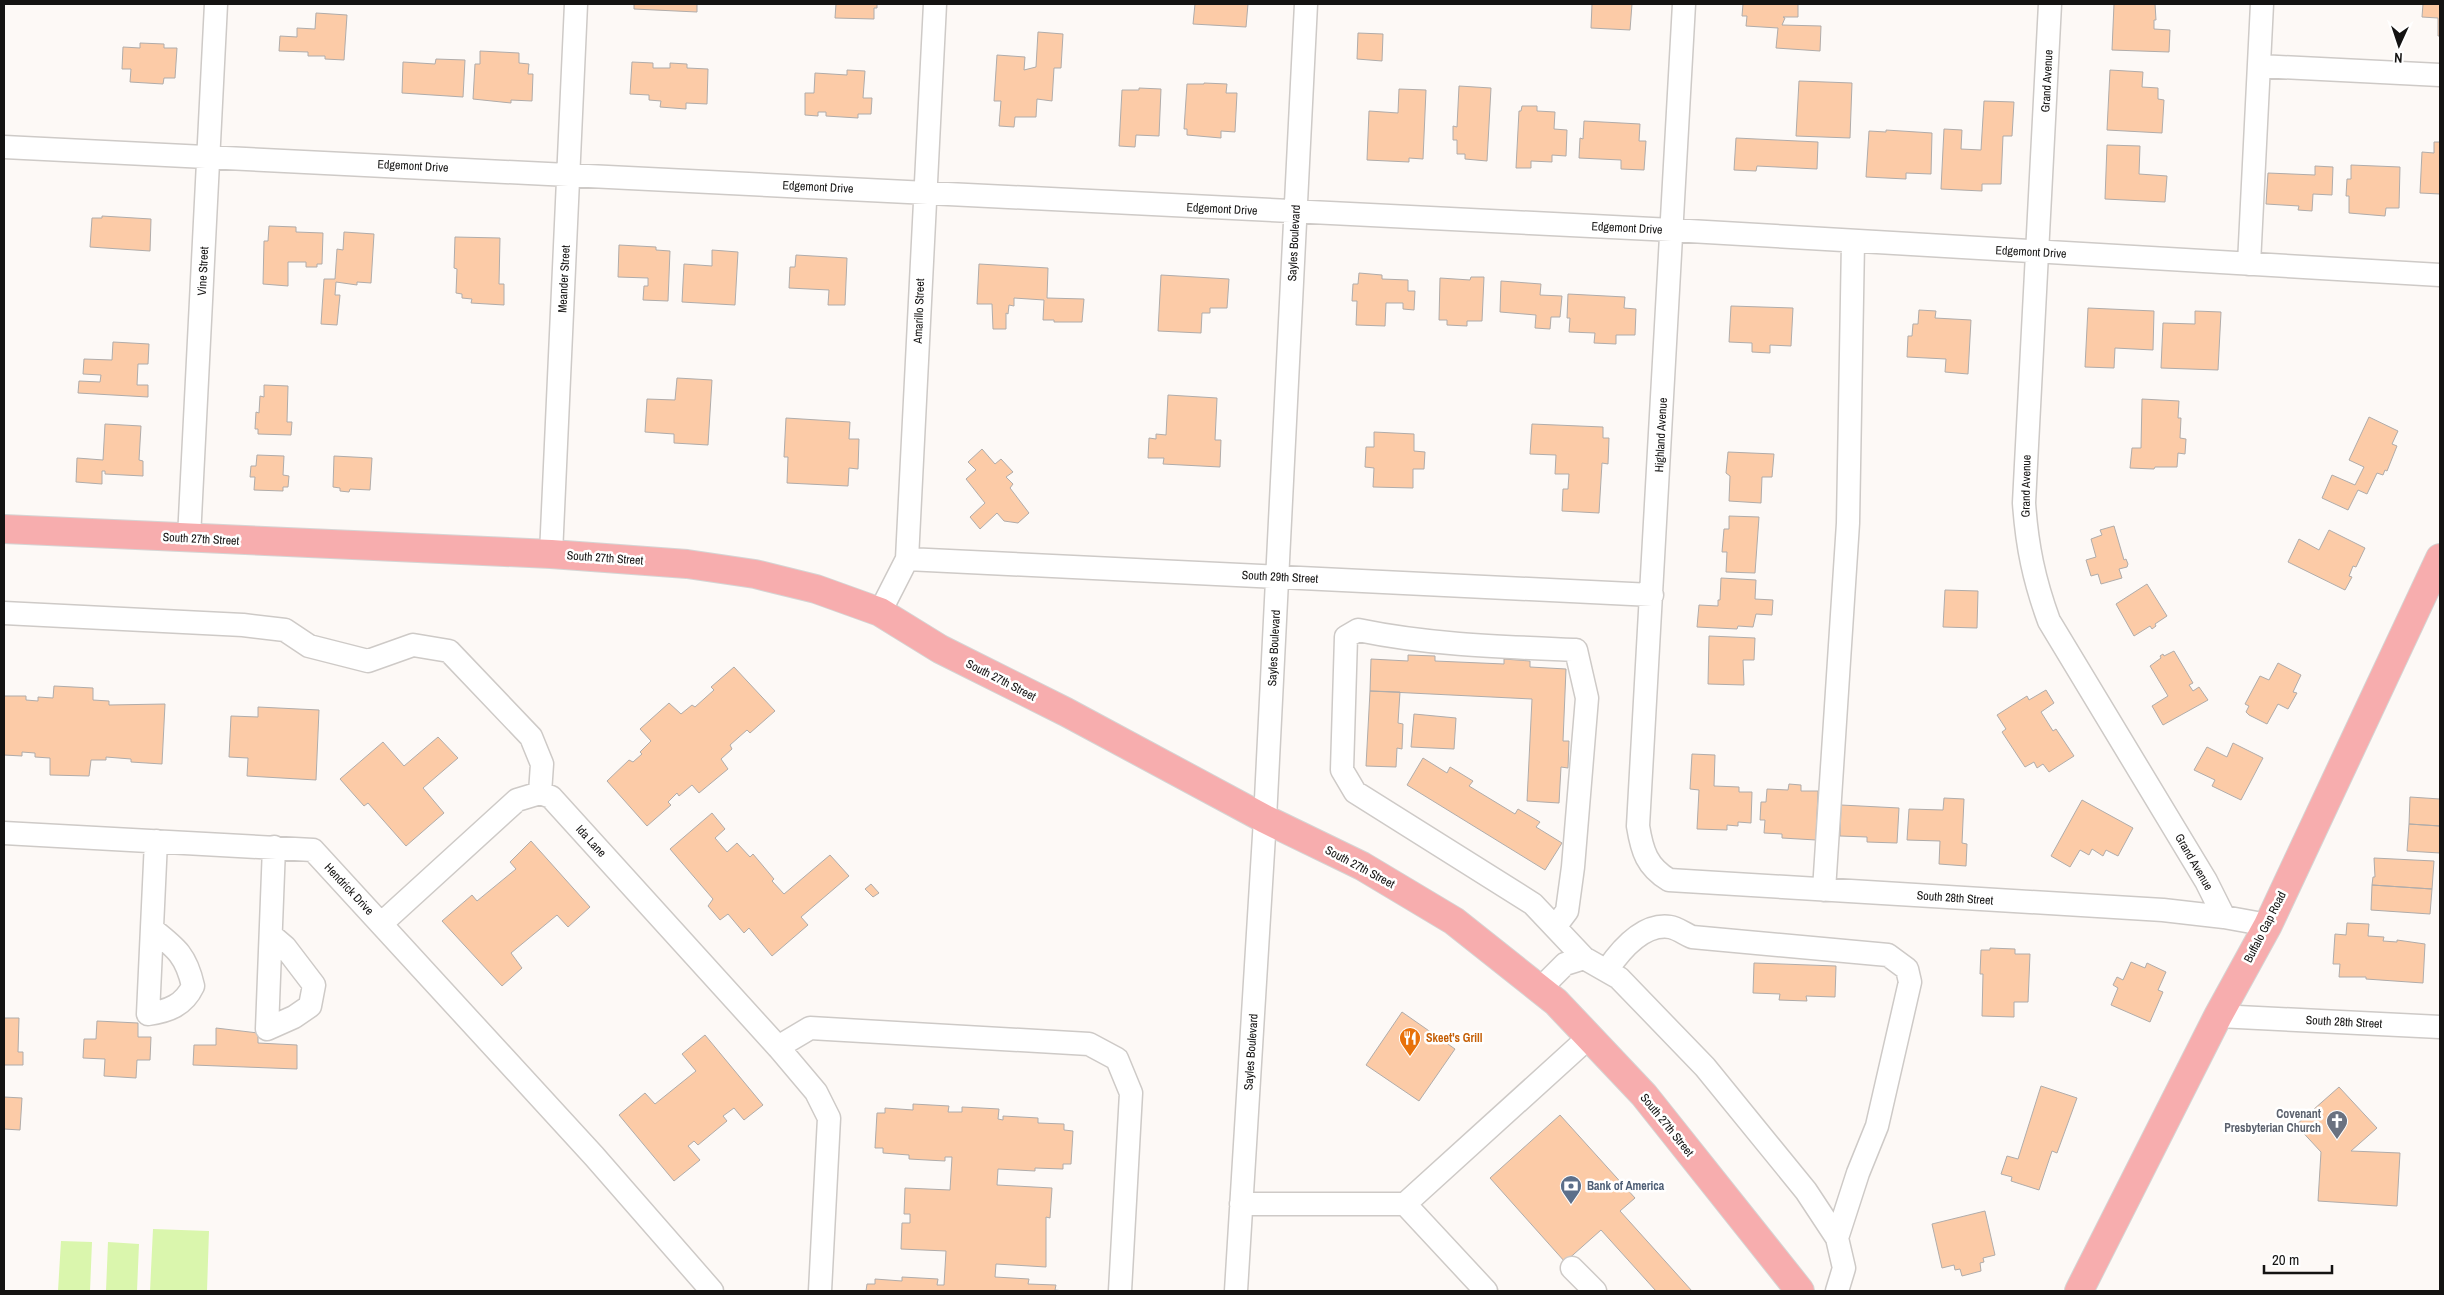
<svg xmlns="http://www.w3.org/2000/svg" width="2444" height="1295" viewBox="0 0 2444 1295" font-family="'Archivo Narrow',sans-serif">
<style>
.green{fill:#daf6ad}
.building{fill:#fccba7;stroke:#b0acaa}
.lines{fill:none;stroke-linecap:round;stroke-linejoin:round}
.minor-casing{stroke:#cecac7;stroke-width:25}
.major-casing{stroke:#d5d5d4;stroke-width:30}
.minor{stroke:#fff;stroke-width:22}
.major{stroke:#f7adae;stroke-width:28}
.labels{text-anchor:middle;dominant-baseline:central;stroke-width:5;stroke-linejoin:round;paint-order:stroke}
.street-label{font-size:12px;fill:#141312;stroke:#fff}
.food-label{font-size:12px;font-weight:bold;fill:#c56008;stroke:#fff;text-anchor:start}
.worship-label{font-size:12px;font-weight:bold;fill:#5b616d;stroke:#fff;text-anchor:end}
.service-label{font-size:12px;font-weight:bold;fill:#4e5e75;stroke:#fff;text-anchor:start}
</style>
<rect width="100%" height="100%" fill="#fdf9f6"/>
<path class="green" d="M153 1229 209 1231 207 1291H150Z
M61 1241 92 1242 90 1291H58Z
M108 1242 139 1244 137 1291H106Z"/>
<path class="building" d="M634 4H697V12L634 9Z
M836 4H877V8H874V19L835 18Z
M1195 4H1248L1246 27 1193 24Z
M1592 4H1632L1630 30 1591 28Z
M1743 4H1798V17H1783L1785 18 1782 25 1821 26 1820 51 1776 48 1778 28 1746 26 1747 16H1742Z
M2114 4H2155L2156 20H2154V29L2170 30 2169 52 2112 50Z
M2423 4H2440V36H2438V18L2422 17Z
M316 13 347 15 344 60 325 59V56H308V52L279 51 280 36 297 37V28L315 29Z
M1038 32 1063 34 1061 68H1054L1052 101 1037 99 1036 117H1015L1014 127 999 126 1001 101H994L997 55 1025 57 1024 70 1036 67Z
M1358 33 1383 34 1382 61 1357 59Z
M140 43 164 44V48H177L175 78H164L163 84 130 82 131 69H122L123 47 140 48Z
M480 51 519 53V63L529 64 528 74H533L532 101 511 100V103L473 99 475 64H480Z
M436 59 465 60 463 97 402 93 403 62 435 64Z
M632 62 653 63V68H670V63L687 64V68L708 69 707 104 686 103V109L660 107 661 101 649 100V95L630 94Z
M847 70 865 71 863 98H872L871 114H858V118L826 116V112H818V116L805 115V93H814L815 73 847 75Z
M2110 70 2143 72 2142 87 2158 88V99L2164 100 2162 133 2107 130Z
M1799 81 1852 83 1850 138 1796 136Z
M1204 83 1227 84 1226 93H1237L1235 132 1221 131V138L1187 135V129H1184L1187 84H1204Z
M1459 86 1491 88 1487 161 1465 159V154H1457V140H1453V126L1457 127Z
M1139 88 1161 89 1159 136 1136 135 1135 147 1119 146 1122 90H1139Z
M1399 89 1426 90 1423 159 1409 158V162L1367 160 1369 111 1398 113Z
M1984 101 2014 102 2012 136H2003L2001 184H1982V191L1941 189 1944 129 1962 130 1961 149 1981 150Z
M1522 106H1537V111L1555 112 1554 129 1567 130 1566 156 1552 155V162L1531 161V168H1516L1519 111H1521Z
M1584 121 1640 124 1639 141H1646L1644 170 1621 169V160L1579 158 1580 138 1583 139Z
M1886 130 1932 133 1931 174 1906 173V179L1866 177 1869 131 1886 132Z
M1736 138 1818 142 1817 169 1757 166 1756 171 1734 170Z
M2434 142H2440V194L2420 193 2422 152 2434 153Z
M2107 145 2140 146 2139 174 2167 176 2165 202 2105 199Z
M2351 165 2400 167 2399 208H2386L2385 216 2349 213V196H2346L2347 179H2351Z
M2315 166 2333 167 2332 195 2313 194 2312 211 2298 210 2299 206 2266 204 2268 173 2315 175Z
M102 216 151 219 150 251 90 247 92 218H102Z
M269 226 296 227V232L323 233 322 264H317V267H306V262H288V286L263 284 264 241H268Z
M344 232 374 234 371 283 357 282V285L336 282 335 295H340L337 325 321 324 324 279H335L337 249 343 250Z
M455 237 500 238 499 284H504V305L471 303 472 299 462 298V294L456 293 457 269 454 268Z
M619 245 656 247V250L670 251 668 301 643 300 644 286H648V278L618 277Z
M712 250 738 252 735 305 682 302 684 264 712 266Z
M796 255 847 258 845 305H828L829 290 789 288 790 267H795Z
M979 264 1048 268 1047 298 1084 299 1082 322H1054V320H1043L1044 300 1014 298V306L1009 305 1008 314 1006 313V329H993L992 304H977Z
M1359 273 1382 275V279L1408 280V291H1415L1414 310 1403 309V303H1386L1385 326 1356 325 1357 301H1352L1353 284H1358Z
M1161 275 1229 279 1227 308H1210V313H1202L1201 333 1158 331Z
M1471 277H1484L1482 321H1467V326L1447 325V320H1439L1440 278 1470 280Z
M1501 281 1541 284 1540 295 1562 296 1560 317H1551L1550 329 1535 328 1536 315 1500 312Z
M1568 294 1625 297 1624 308 1636 309 1635 335H1616V344L1594 343 1595 333 1569 332 1570 318H1567Z
M1731 306 1793 308 1791 346 1770 345V353L1752 352V343L1729 342Z
M2088 308 2154 311 2153 350 2115 348 2114 368 2085 367Z
M1919 310 1936 311 1935 318 1971 320 1968 374 1945 372 1946 359 1907 357 1908 336H1912L1913 324H1918Z
M2195 311 2221 312 2218 370 2161 368 2163 323 2195 324Z
M113 342 149 344 148 364H138L137 385H148V397L78 393 79 381 100 382 101 375 83 374 84 359 112 360Z
M677 378 712 380 708 445 674 443V434L645 432 647 399 675 400Z
M264 385 288 386 287 422H292L291 435 258 434V429H255L256 412 259 413 260 396 264 397Z
M1168 395 1217 398 1215 440H1221L1220 467 1163 464 1164 458H1148L1149 438 1156 439V434L1166 435Z
M2142 399 2179 401 2178 418H2181L2180 438 2186 439 2185 454 2178 453 2177 467H2155L2154 469 2130 468 2132 448H2141Z
M2369 417 2398 431 2392 444 2397 446 2387 471 2385 470 2383 475 2377 473 2367 494 2358 490 2348 510 2322 498 2332 475 2355 485 2364 467 2349 460Z
M786 418 850 422 849 439H859L858 469 849 468 848 486 787 483 788 457H784Z
M105 424 141 426 139 460 143 461V476L105 474V471H102V484L76 482 77 458 103 460Z
M1532 424 1603 427V438H1609L1608 464 1602 463 1599 513 1562 511 1563 489H1568L1569 474H1555L1556 455 1530 454Z
M1374 432 1414 434V451L1425 452 1424 469H1413V488L1373 487 1374 468 1365 467 1366 447H1374Z
M982 449 995 464 1001 459 1013 472 1006 477 1013 484 1010 488 1029 513 1018 523 1004 521 997 513 980 529 970 517 985 503 966 479 976 470 968 462Z
M1728 452 1774 454 1772 477H1762L1761 503 1729 501 1730 476 1726 473Z
M257 455 284 456 283 475 289 476 288 487H283V491L254 490 255 477H250L251 466H256Z
M334 456 372 458 370 490 350 489 349 492 340 491V488L333 487Z
M1729 516 1759 517 1755 573 1726 572 1727 552H1722L1724 529H1729Z
M2114 526 2124 560 2126 559 2128 564 2127 567 2119 569 2122 578 2101 584 2098 574 2091 576 2086 560 2096 557 2091 539 2102 535 2100 530Z
M2329 530 2365 548 2356 567 2353 566 2349 576 2352 577 2345 590 2288 562 2299 539 2319 550Z
M1721 578 1756 580 1755 599 1773 600 1772 615 1756 614 1753 627 1738 626 1737 629 1697 627 1699 605 1718 606V600H1720Z
M2147 584 2167 616 2155 624 2156 626 2152 629 2150 626 2134 636 2116 604Z
M1945 590 1978 591 1977 628 1943 627Z
M1709 636 1755 638 1754 660H1743L1744 685 1708 684Z
M2174 651 2193 683 2189 685 2193 691 2199 687 2208 700 2163 725 2152 706 2168 696 2150 666 2161 658 2160 656 2163 654 2164 656Z
M1408 655 1435 656V661L1504 664V659L1530 661V667L1566 669 1563 741H1569L1568 768 1561 767 1559 803 1527 801 1532 699 1370 691 1371 659 1408 661Z
M2278 663 2301 675 2293 692 2297 693 2288 709 2278 704 2267 724 2249 715 2246 712 2249 706 2245 704 2260 676 2269 680Z
M734 667 775 711 750 733 747 730 730 745 732 749 721 759 728 769 699 793 692 785 679 796 677 793 668 802 671 805 647 826 607 781 629 760 633 762 642 754 640 752 651 741 640 729 669 703 681 714 692 705 695 707 714 690 711 687Z
M54 686 93 688V700L109 701V705L165 704 162 764 131 762V759L106 757V760H91L89 776 50 775V758L35 757V753L22 752V756L4 755V696H26V700L38 701V697L53 698Z
M2046 690 2054 703 2041 712 2053 731 2056 729 2074 756 2049 772 2043 764 2037 768 2034 762 2025 767 2002 732 2006 729 1997 715 2027 696 2029 700Z
M1370 691 1400 692 1398 723 1403 724 1402 749 1397 748 1396 767 1366 766Z
M258 707 319 710 316 780 247 776 248 758 229 757 231 716 258 717Z
M1414 714 1456 718 1454 749 1411 747Z
M438 737 458 758 423 788 444 813 406 846 368 803 364 806 340 779 383 742 404 766Z
M2233 743 2263 758 2241 800 2212 786 2215 780 2194 770 2207 747 2227 757Z
M1692 754 1715 755 1714 786 1739 787V792H1752L1751 823 1738 822V826L1727 825V830L1697 829 1699 790 1690 789Z
M1423 758 1447 773 1450 767 1473 781 1469 786 1515 814 1518 809 1540 822 1536 827 1562 843 1545 870 1407 785Z
M1789 784 1801 785V791H1818L1816 840 1782 838V834L1764 833 1765 820H1760L1761 802H1766L1767 789 1788 790Z
M2410 797 2440 799V826L2409 824Z
M1944 798 1964 799 1962 843 1967 844 1966 866 1939 864 1940 841 1907 840 1909 809 1943 810Z
M2082 800 2133 828 2118 856 2106 850 2103 856 2092 849 2089 855 2080 850 2070 867 2051 856Z
M1841 805 1899 808 1897 843 1867 842V837L1840 836Z
M712 813 725 829 715 838 727 852 737 843 750 857 753 854 774 879 772 881 784 894 830 855 849 876 801 917 808 925 772 956 749 928 744 933 728 914 720 920 708 906 713 899 670 849Z
M2409 824 2440 826V853L2407 851Z
M531 841 590 907 568 927 557 915 511 953 522 968 502 986 442 921 472 895 477 901 516 869 510 862Z
M2374 858 2434 861 2432 889 2372 885 2373 877H2375Z
M871 884 879 893 873 897 865 889Z
M2372 885 2432 889 2430 914 2371 910Z
M2347 923 2369 924 2368 936 2384 937 2383 941 2397 942V940L2425 944 2423 983 2366 979V977H2339L2340 964H2333L2335 934 2346 935Z
M1990 948 2015 949V954H2030L2028 1002H2014V1017L1982 1016 1983 974H1980L1981 950H1990Z
M2131 962 2145 968 2147 963 2166 972 2158 990 2163 992 2150 1022 2111 1005 2118 988 2113 985 2117 977 2123 980Z
M1754 963 1836 966 1835 997 1806 996 1807 1001 1779 1000 1780 994 1753 993Z
M1402 1012 1455 1049 1419 1101 1366 1065Z
M4 1018H19L18 1052H23V1065H4Z
M97 1021 138 1023V1037H151L150 1060H137L136 1078 104 1076 105 1059 83 1058 84 1039H96Z
M216 1028 258 1033V1043L297 1045V1069L193 1065 194 1045H216Z
M705 1035 763 1105 744 1120 734 1108 723 1116 727 1121 698 1145 694 1141 688 1146 700 1160 674 1181 619 1115 645 1093 655 1104 696 1071 682 1054Z
M2041 1086 2077 1098 2057 1153 2052 1151 2039 1190 2011 1181 2012 1177 2001 1174 2007 1156 2018 1159Z
M2339 1087 2377 1128 2351 1151 2400 1153 2397 1206 2318 1201 2321 1152 2296 1125Z
M4 1097 22 1098 20 1130 4 1129Z
M913 1104 949 1106 948 1112H962V1107L999 1109 998 1119 1003 1120V1116L1038 1118V1123L1064 1124V1130L1073 1131 1071 1164H1063V1169L1035 1168V1171L998 1169 997 1185 1052 1188 1050 1218 1046 1217V1267L996 1264 995 1277 1029 1279 1028 1284 1056 1285 1055 1290 1064 1291H866L867 1284H875V1279L902 1281V1277L938 1279 937 1285H944L946 1251 901 1249 902 1223H910V1214H904L905 1188 950 1190 952 1157H945V1161L909 1159V1155L883 1153V1148H875L877 1113H885V1108L913 1110Z
M1560 1115 1635 1198 1620 1211 1692 1291H1656L1601 1230 1565 1262 1490 1178Z
M1985 1211 1995 1255 1983 1258 1984 1262 1980 1263 1981 1271 1962 1276 1960 1269 1955 1270 1954 1265 1942 1268 1932 1224Z"/>
<g class="lines">
<g class="minor-casing">
<path id="minor" d="M1684 4 1638 826C1642 851 1647 867 1669 880L2163 910 2224 917 2268 925
M2050 4 2024 503C2027 546 2034 580 2049 621L2206 881 2224 917
M2259 66 2440 75
M4 147 1672 230 2440 275
M2249 264 2262 4
M189 538 216 4
M551 554 576 4
M907 559 1652 595
M880 612 907 559 935 4
M4 613 243 625 285 630 309 646 368 661 413 645 449 651 531 737 542 764 540 793
M4 833 313 850 594 1156 712 1291
M1824 890 1848 523 1853 242
M382 923 517 800 540 793 551 797 778 1047 816 1092 829 1118 820 1291
M1555 927 1567 911 1573 867 1587 698 1576 650C1503 647 1430 645 1358 630L1346 637 1342 770 1355 792 1533 904 1584 958
M152 929C176 948 186 955 193 986 184 1005 169 1011 148 1014L156 841
M271 935 285 947 314 985 310 1006 294 1017 267 1029 274 847
M1607 970C1620 951 1643 923 1670 927 1677 928 1685 934 1692 937L1888 955 1907 969 1910 982 1877 1126 1858 1173 1837 1238
M1540 989 1565 964 1584 958 1619 978 1705 1067 1806 1191 1837 1238 1844 1268 1837 1291
M2218 1016 2440 1027
M778 1047 810 1028 1089 1044 1117 1059 1131 1093 1120 1291
M1241 1204H1405L1588 1038
M1405 1204 1486 1291
M1572 1268 1595 1291
M1236 1291 1265 819 1306 4"/>
</g>
<g class="major-casing">
<path id="major" d="M4 529 551 554 687 564 755 574 816 589 880 612 940 649 1066 712 1265 819 1362 866 1454 921 1556 1002 1644 1095 1800 1291
M2079 1291 2218 1016 2268 925 2440 558"/>
</g>
<use href="#minor" class="minor"/>
<use href="#major" class="major"/>
</g>
<defs>
<g id="restaurant-pin" transform="scale(1.125)"><path d="M0 17L-7.5 6A9.5 9.5 0 1 1 7.5 6Z" fill="#e8710a" stroke="#fff"/><path d="M-5-6h1v4h1v-4h1v4h1v-4h1v5L-1.5 .5V6h-2V.5L-5-1ZM5-6V6H3V1.5H1.5Q1.5-4 5-6Z" fill="#fff"/></g>
<g id="church-pin" transform="scale(1.125)"><path d="M0 17L-7.5 6A9.5 9.5 0 1 1 7.5 6Z" fill="#6b7280" stroke="#fff"/><path d="M-1.2-6h2.4v3.5h3.3v2.4h-3.3V6h-2.4V-.1h-3.3v-2.4h3.3Z" fill="#fff"/></g>
<g id="bank-pin" transform="scale(1.125)"><path d="M0 17L-7.5 6A9.5 9.5 0 1 1 7.5 6Z" fill="#5c6f8a" stroke="#fff"/><path d="M-6-4H6V4H-6ZM0-2.3a2.3 2.3 0 1 0 0 4.6a2.3 2.3 0 1 0 0-4.6Z" fill="#fff"/></g>
</defs>
<g fill-rule="evenodd">
<use href="#restaurant-pin" x="1410" y="1038"/>
<use href="#church-pin" x="2337" y="1121"/>
<use href="#bank-pin" x="1571" y="1186"/>
</g>
<g class="labels">
<g class="street-label">
<text transform="translate(2047 81) rotate(-87)">Grand Avenue</text>
<text transform="translate(413 166) rotate(3)">Edgemont Drive</text>
<text transform="translate(818 187) rotate(3)">Edgemont Drive</text>
<text transform="translate(1222 209) rotate(3)">Edgemont Drive</text>
<text transform="translate(1627 228) rotate(3)">Edgemont Drive</text>
<text transform="translate(1294 243) rotate(-87)">Sayles Boulevard</text>
<text transform="translate(2031 252) rotate(3)">Edgemont Drive</text>
<text transform="translate(203 271) rotate(-87)">Vine Street</text>
<text transform="translate(564 279) rotate(-87)">Meander Street</text>
<text transform="translate(919 311) rotate(-88)">Amarillo Street</text>
<text transform="translate(1661 435) rotate(-87)">Highland Avenue</text>
<text transform="translate(2026 486) rotate(-89)">Grand Avenue</text>
<text transform="translate(201 539) rotate(3)">South 27th Street</text>
<text transform="translate(605 558) rotate(4)">South 27th Street</text>
<text transform="translate(1280 577) rotate(3)">South 29th Street</text>
<text transform="translate(1274 648) rotate(-87)">Sayles Boulevard</text>
<text transform="translate(1001 680) rotate(27)">South 27th Street</text>
<text transform="translate(591 841) rotate(48)">Ida Lane</text>
<text transform="translate(2194 862) rotate(60)">Grand Avenue</text>
<text transform="translate(1360 867) rotate(28)">South 27th Street</text>
<text transform="translate(349 889) rotate(47)">Hendrick Drive</text>
<text transform="translate(1955 898) rotate(4)">South 28th Street</text>
<text transform="translate(2265 927) rotate(-63)">Buffalo Gap Road</text>
<text transform="translate(2344 1022) rotate(3)">South 28th Street</text>
<text transform="translate(1251 1052) rotate(-86)">Sayles Boulevard</text>
<text transform="translate(1667 1125) rotate(51)">South 27th Street</text>
</g>
<g class="food-label">
<text x="1426" y="1038">Skeet's Grill</text>
</g>
<g class="worship-label">
<text x="2321" y="1114">Covenant<tspan x="2321" dy="14">Presbyterian Church</tspan></text>
</g>
<g class="service-label">
<text x="1587" y="1186">Bank of America</text>
</g>
</g>
<rect width="2444" height="1295" fill="none" stroke="#141312" stroke-width="10"/>
<g transform="translate(2399 45) rotate(183)" stroke="#ffffff" stroke-width="4" paint-order="stroke">
<path d="M0-4L9 19L0 12L-9 19Z" fill="#141312"/>
<text y="-8" font-size="14" font-weight="bold" text-anchor="middle" fill="#141312">N</text>
</g>
<path d="M2264 1265v8h68v-8" fill="none" stroke="#141312" stroke-width="2.5"/>
<text x="2272" y="1265" font-size="15" fill="#141312" stroke="#ffffff" stroke-width="4" paint-order="stroke">20 m</text>
</svg>
